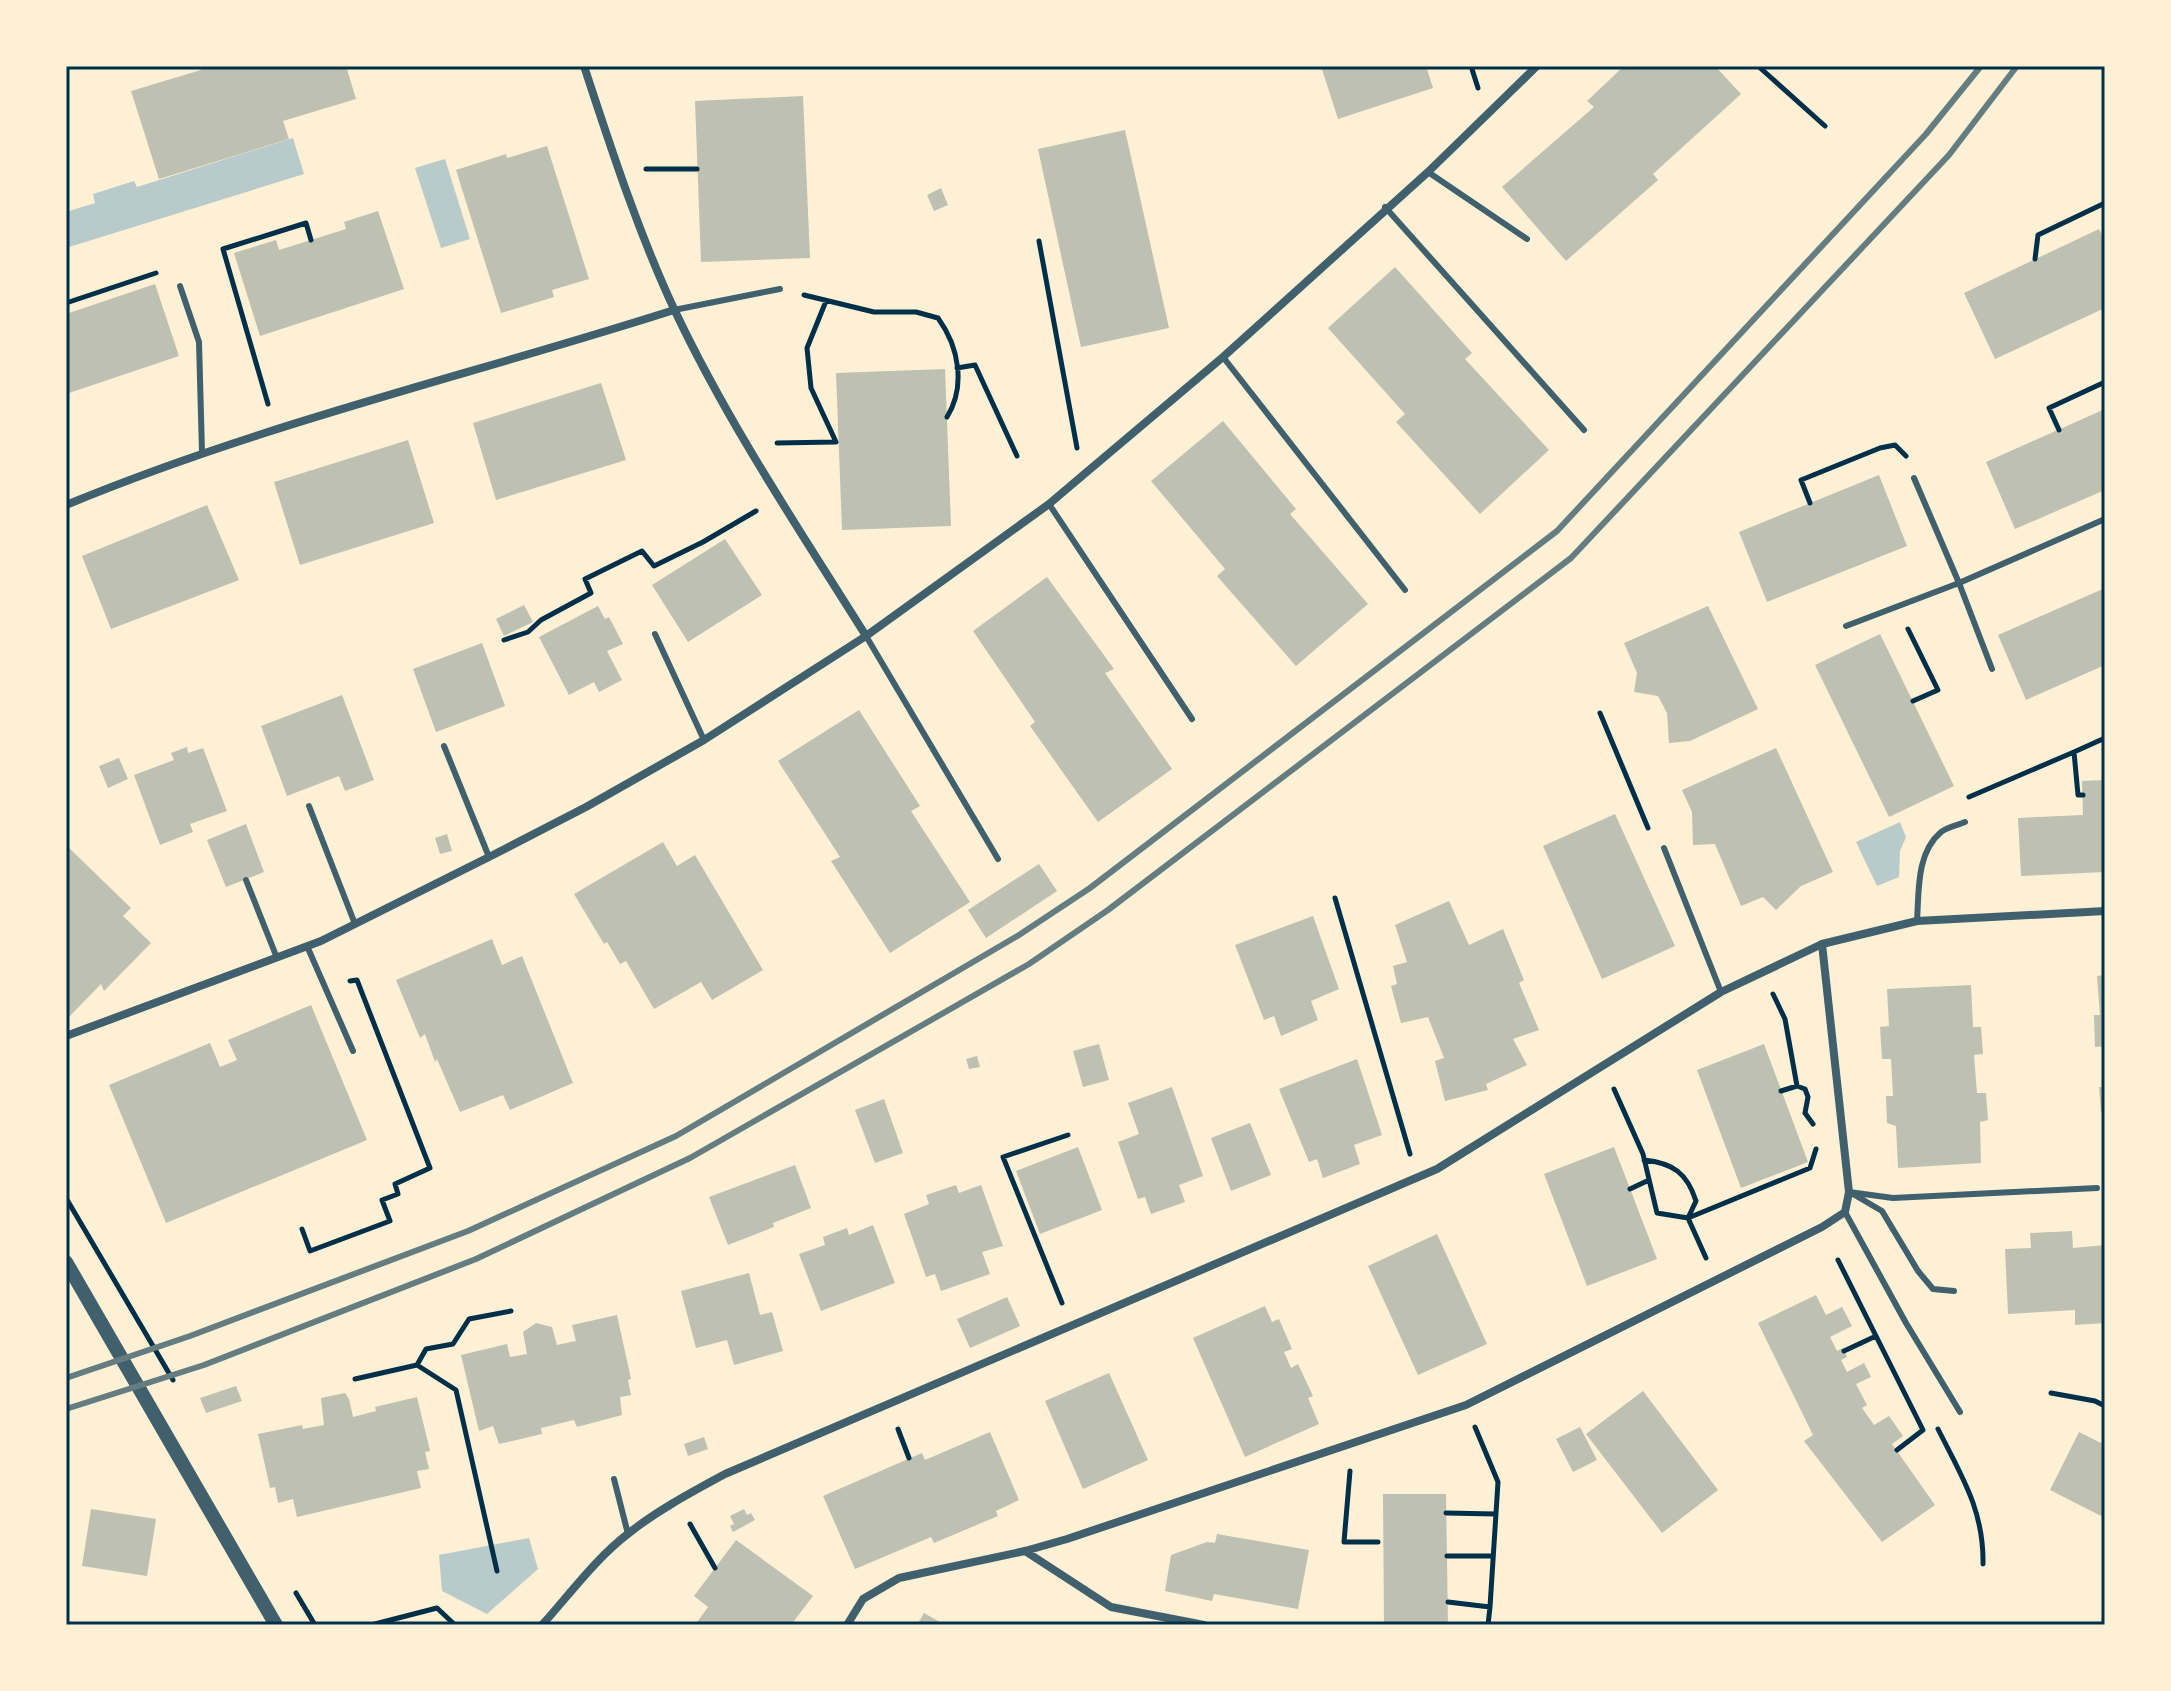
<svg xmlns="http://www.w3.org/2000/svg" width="2171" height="1691" viewBox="0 0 2171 1691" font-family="'Source Serif 4',serif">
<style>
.green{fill:#b9caca}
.building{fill:#bec0b2}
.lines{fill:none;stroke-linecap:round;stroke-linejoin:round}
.path{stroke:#003049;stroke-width:5}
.service{stroke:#3f606c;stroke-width:6}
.minor{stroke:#3f606c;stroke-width:8}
.tertiary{stroke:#3f606c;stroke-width:14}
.rail{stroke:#657d81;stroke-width:6}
.neatline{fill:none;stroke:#003049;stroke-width:3}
</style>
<rect width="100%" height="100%" fill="#fdf0d5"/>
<path class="green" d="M293 138 304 174 66 248V212L95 203 93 194 134 181 137 187Z
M445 159 470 239 441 248 415 168Z
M1900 822 1906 837 1900 851 1899 877 1877 886 1856 842Z
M529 1538 538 1569 487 1614 442 1591 439 1555Z"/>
<path class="building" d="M199 66H346L356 99 283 121 289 139 159 179 131 91 201 70Z
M1321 66H1426L1433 88 1338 119Z
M1624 66H1715L1741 94 1653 174 1658 180 1566 261 1502 187 1594 107 1587 101Z
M803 96 810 258 701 262 695 101Z
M1125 130 1169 328 1081 347 1038 149Z
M547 146 589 279 552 290 554 297 501 313 456 170 506 154 507 158Z
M941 188 948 205 934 211 927 195Z
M378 211 404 289 260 336 234 253 276 240 279 250 346 229 344 222Z
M2099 229 2105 241V308L1995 359 1964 293Z
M1395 267 1472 353 1465 359 1549 450 1480 514 1396 422 1405 414 1328 328Z
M155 284 179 356 66 394V314Z
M945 369 951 526 842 530 836 373Z
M601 383 626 460 496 500 473 423Z
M2105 409V490L2015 529 1986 462Z
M1223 421 1296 509 1290 514 1368 604 1296 666 1217 576 1225 569 1151 481Z
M408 440 434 523 300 565 274 482Z
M1879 475 1907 546 1767 602 1739 532Z
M207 505 239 580 111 629 82 556Z
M725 539 762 595 688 642 652 585Z
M1047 577 1114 669 1105 673 1172 769 1098 822 1030 726 1035 722 973 631Z
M2105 588V665L2026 700 1998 635Z
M524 605 533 622 504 636 496 619Z
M598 606 605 619 609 617 623 644 607 651 622 680 599 692 594 682 569 695 539 637Z
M1708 606 1758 709 1690 741 1669 743 1667 713 1658 696 1634 692 1637 673 1624 643Z
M1880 634 1954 786 1889 817 1815 665Z
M482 643 505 706 436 732 413 669Z
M342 695 374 780 345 791 339 776 287 796 261 726Z
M859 710 920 806 911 811 970 902 890 953 831 861 840 857 778 761Z
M187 747 188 753 203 748 227 811 190 824 193 832 160 845 134 775 174 760 171 753Z
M1776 748 1833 872 1801 886 1776 910 1763 897 1741 906 1715 844 1693 845 1692 812 1682 790Z
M119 758 128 779 108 788 99 766Z
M2105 780V872L2021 876 2018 818 2083 815 2082 781Z
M1615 814 1675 946 1602 979 1543 846Z
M246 824 264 872 226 887 207 840Z
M447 834 452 851 440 854 435 838Z
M663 842 677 866 695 855 763 970 712 1000 701 982 654 1009 626 961 620 964 607 942 604 944 574 894Z
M66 845 131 908 123 916 151 943 104 991 101 984 66 1020Z
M1039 864 1057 891 986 938 968 910Z
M1449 901 1469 945 1503 929 1524 980 1519 983 1539 1030 1513 1039 1527 1065 1486 1084 1488 1090 1445 1101 1435 1061 1444 1058 1428 1017 1401 1023 1391 986 1397 984 1393 966 1407 962 1395 925Z
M1313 916 1339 989 1311 1001 1318 1020 1281 1036 1274 1016 1264 1020 1235 945Z
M492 939 502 965 522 956 573 1083 510 1110 503 1095 460 1112 437 1059 435 1062 425 1034 420 1038 396 980Z
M2105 975V1046L2095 1047 2094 1015H2100L2097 976Z
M1971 985 1973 1027H1981L1983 1054 1974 1055 1977 1093H1986L1988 1120 1980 1122 1981 1163 1898 1168 1896 1126 1887 1123 1886 1096H1893L1891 1059H1882L1880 1027 1889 1026 1887 989Z
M311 1005 367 1140 166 1223 109 1085 210 1043 220 1067 237 1060 228 1040Z
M1099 1044 1109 1080 1083 1087 1073 1051Z
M1764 1044 1808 1162 1741 1188 1697 1070Z
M977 1056 980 1067 969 1069 966 1059Z
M1357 1059 1382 1135 1354 1145 1360 1164 1323 1178 1317 1159 1309 1162 1279 1089Z
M1172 1087 1203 1176 1179 1185 1185 1202 1151 1214 1145 1197 1138 1199 1118 1142 1139 1134 1128 1103Z
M2099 1087H2105V1112H2101Z
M884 1099 903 1153 875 1163 855 1110Z
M1250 1123 1271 1175 1231 1191 1211 1138Z
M1078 1147 1102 1210 1040 1234 1016 1171Z
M1614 1147 1657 1259 1587 1286 1544 1174Z
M795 1165 811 1208 773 1223 774 1227 728 1245 709 1197Z
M956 1185 959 1193 981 1185 1003 1246 982 1252 990 1274 941 1291 935 1274 926 1277 904 1214 929 1204 926 1195Z
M873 1225 895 1283 821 1311 799 1254 825 1245 823 1237 847 1228 849 1235Z
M2072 1231 2073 1248 2105 1245V1323L2075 1325V1310L2008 1314 2005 1249 2031 1248 2030 1233Z
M1437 1234 1487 1344 1418 1375 1368 1266Z
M749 1273 760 1315 772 1312 783 1351 734 1365 727 1340 696 1348 681 1291Z
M1816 1295 1826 1315 1842 1307 1852 1326 1830 1337 1837 1351 1843 1348 1847 1357 1841 1360 1847 1372 1864 1363 1871 1377 1856 1384 1867 1405 1862 1408 1874 1425 1889 1416 1903 1436 1892 1444 1935 1505 1882 1542 1804 1441 1813 1435 1758 1323Z
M1007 1297 1020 1326 970 1348 957 1319Z
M1265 1306 1272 1322 1279 1319 1292 1349 1284 1352 1291 1368 1298 1364 1313 1396 1308 1398 1319 1424 1245 1457 1193 1338Z
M617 1315 631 1379 628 1380 631 1395 620 1397 622 1415 577 1427 574 1420 541 1428 542 1434 499 1444 493 1426 479 1431 461 1355 507 1344 510 1357 527 1354 523 1332 536 1323 552 1327 557 1345 576 1341 572 1325Z
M1109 1373 1148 1460 1083 1489 1045 1401Z
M236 1386 242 1401 206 1413 200 1398Z
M1643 1391 1718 1490 1662 1533 1586 1434Z
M345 1393 349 1399 353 1417 376 1411 375 1407 417 1397 430 1451 425 1452 429 1469 417 1471 421 1488 297 1517 293 1499 278 1503 275 1487 270 1488 258 1434 302 1425 303 1429 324 1425 321 1398Z
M1580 1427 1597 1460 1573 1472 1556 1439Z
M990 1432 1019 1500 996 1511 998 1516 934 1543 931 1537 855 1569 823 1496 922 1453 925 1460Z
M2079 1432 2105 1445V1518L2050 1490Z
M704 1437 708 1449 688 1456 684 1444Z
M1383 1494H1446L1448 1625H1384Z
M91 1509 156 1519 147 1576 82 1566Z
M744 1509 747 1515 751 1513 755 1520 733 1532 730 1526 734 1524 730 1516Z
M1217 1534 1309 1550 1298 1609 1214 1594 1212 1601 1165 1591 1171 1555 1207 1542 1215 1543Z
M736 1540 813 1596 791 1625H695L708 1607 694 1596Z
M924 1613 945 1625H917Z"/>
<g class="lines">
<path class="path" d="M1471 66 1478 88
M1758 66 1825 126
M646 169H697
M1039 241 1077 448
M2035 259 2038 235 2105 203
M804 295 874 312H916L938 318C959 347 966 386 947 417
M826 301 807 348 811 388 836 442
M66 303 156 273
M957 368 975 365 1017 456
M268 404 223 249 306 223 311 240
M2059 430 2049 408 2105 382
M777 443 835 442
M1810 503 1801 480 1880 448 1895 445 1906 456
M1908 629 1938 690 1913 701
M504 640 528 632 541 620 591 593 585 579 642 551 654 566 703 542 756 511
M1600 713 1648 828
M2083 795H2078L2074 752 2105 738
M1969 797 2074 752
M1335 898 1410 1154
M1773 994 1785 1019 1797 1086 1781 1091
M1797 1086 1805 1089 1808 1097 1805 1113 1813 1124
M1614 1089 1643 1154 1657 1213 1688 1218 1706 1258
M1644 1160C1673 1163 1687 1173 1696 1201L1688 1218
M1630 1189 1649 1180
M66 1198 173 1380
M1688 1218 1810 1168 1816 1149
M302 1229 310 1251 390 1221 382 1200 398 1194 395 1184 430 1168 357 980 350 981
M1838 1260 1923 1430 1897 1450
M1062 1303 1003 1157 1068 1135
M1844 1351 1876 1336
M355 1379 417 1365
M2051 1393 2095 1401 2105 1406
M898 1429 909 1458
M1938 1429C1961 1475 1984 1510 1983 1564
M1350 1471 1344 1542H1378
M1446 1513 1496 1514
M690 1524 715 1568
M1447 1556H1491
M497 1571 456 1390 417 1365 426 1349 453 1344 469 1319 511 1311
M296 1593 315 1625
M1448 1602 1490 1607 1498 1482 1475 1427
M371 1625 437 1608 455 1625
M1488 1625 1490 1607"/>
<path class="service" d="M1428 172 1527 239
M1385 207 1584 430
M180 286 199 342 202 452
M674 310 780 289
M1223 357 1405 590
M1914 478 1959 583 1992 669
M1049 504 1192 719
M1846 626 1959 583 2105 519
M655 634 704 740
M866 636 998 859
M444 746 489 857
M309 806 355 924
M1664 848 1721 992
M246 880 277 958
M1917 921C1919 892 1916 853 1941 832 1947 827 1958 825 1965 822
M307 946 353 1051
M1849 1192 1893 1198 2097 1188
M1853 1194 1882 1211 1918 1271 1933 1289 1954 1291
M1845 1212 1906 1323 1960 1412
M614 1479 628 1534"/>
<path class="minor" d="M584 66C611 148 638 232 675 311 729 425 799 529 866 636
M66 505C264 423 471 375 674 310
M66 1036 321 941 489 857 586 807 704 740 866 636 1049 504 1082 476 1223 357 1428 172 1537 66
M1025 1551 1111 1607 1204 1625
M542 1625C570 1594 596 1558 629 1533 658 1510 692 1492 725 1474L1437 1169 1721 992 1822 944 1917 921 2105 911
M847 1625 863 1599 899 1578 1025 1551 1067 1539 1466 1405 1822 1227 1845 1212 1849 1192 1822 944"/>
<path class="tertiary" d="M66 1262 276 1625"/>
<path class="rail" d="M66 1378 190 1336 468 1231 676 1136 1019 935 1090 888 1557 531 1926 134 1981 66
M66 1409 204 1365 476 1259 690 1158 1029 964 1108 910 1571 558 1949 155 2017 66"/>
</g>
<rect width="2171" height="1691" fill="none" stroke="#fdf0d5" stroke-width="136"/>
<rect x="68" y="68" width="2035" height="1555" class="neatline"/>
</svg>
